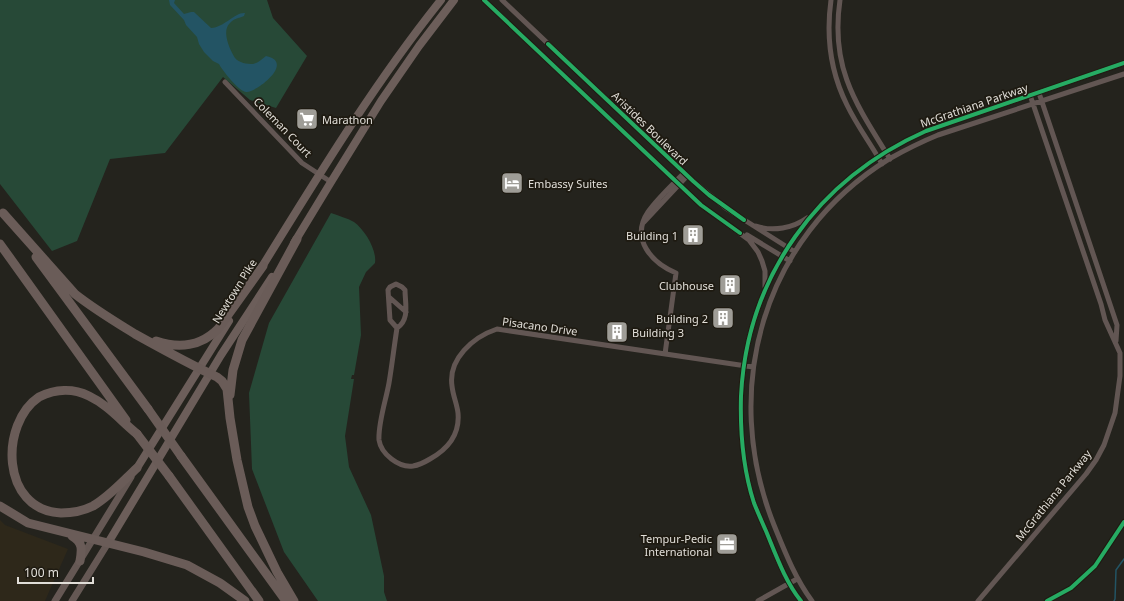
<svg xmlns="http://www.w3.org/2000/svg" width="1124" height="601" viewBox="0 0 1124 601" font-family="'Noto Sans',sans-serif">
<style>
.built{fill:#2e281a}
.green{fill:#274937}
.water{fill:#235464}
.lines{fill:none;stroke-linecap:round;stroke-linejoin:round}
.stream{stroke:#235464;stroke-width:1.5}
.minor{stroke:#625653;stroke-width:5}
.secondary{stroke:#655854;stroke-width:7}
.trunk{stroke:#6c5e5a;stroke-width:8}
.motorway{stroke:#6a5c58;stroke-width:9}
.motorway-bridge{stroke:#6a5c58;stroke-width:9}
.cycleway-casing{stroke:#1e1a11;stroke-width:6}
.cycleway{stroke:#26ab63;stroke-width:4}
.labels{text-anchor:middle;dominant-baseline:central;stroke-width:3.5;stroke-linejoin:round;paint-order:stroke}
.street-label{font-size:11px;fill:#e1ded8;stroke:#1e1a11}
.poi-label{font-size:11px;fill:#e1ded8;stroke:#1e1a11;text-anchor:end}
</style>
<rect width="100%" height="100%" fill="#24231d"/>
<path class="built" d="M0 520 5 525 68 549 45 601H0Z"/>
<path class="green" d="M0 0H267L273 18 307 56 276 108 250 100 223 77 165 153 110 159 77 241 52 251 0 184Z
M331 213C339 216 347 218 354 222 365 230 377 250 375 263L366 272 359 287 361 335 354 375H352L351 379H354L345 436 349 467 371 515 384 576V592L387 601H318L284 552 252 469 249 393 269 323Z"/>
<path class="water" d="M169 0H175L174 3 184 14 191 12H194L211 28C225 27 235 12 245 13L244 16C239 18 233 19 230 23 221 31 230 50 235 58 239 63 247 64 253 64 258 63 262 59 266 56 295 62 258 91 247 92 240 93 222 70 219 64L213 61 204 52 199 44 197 37 186 25 184 20 170 5Z"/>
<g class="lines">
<path class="stream" d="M1114 601 1115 599 1116 570 1124 559"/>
<path class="minor" d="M484 0 701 205 749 240 758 252 762 261 765 271V287
M502 0 693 181 727 209 795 252
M831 0C826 36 831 73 847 105 857 126 871 144 882 164
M840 0C830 68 856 104 890 159
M225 82 302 163 331 182
M1039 93 1117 325 1116 341
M644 222 687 176
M756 226C773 232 793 228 807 218
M747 235 790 261
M396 284 402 287 405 290C405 303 410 320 397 328L390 320 388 290 390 287Z
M389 297 406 312
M397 328C394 347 392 365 389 383 386 400 378 423 379 440 381 454 399 468 413 466 419 465 425 462 430 459 448 449 460 435 458 413 457 404 453 396 452 386 448 359 473 337 497 329L753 367
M665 354 676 273C652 263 630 239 648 212 657 199 672 185 684 173
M758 601 797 579
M801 601C785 581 776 555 766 531 762 522 758 513 754 503 743 469 740 432 741 396 747 276 818 179 926 131L1124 63
M812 601C795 578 785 552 774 525 720 390 762 237 889 159 905 150 921 142 938 135L1124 74
M978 601 1086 474 1096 460 1104 445 1115 413 1120 376V353L1105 320 1101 304 1030 95"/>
<path class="secondary" d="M55 601 131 477
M72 601 108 543"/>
<path class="trunk" d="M294 243 331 182 381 101 419 46 454 0
M260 270C317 178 373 85 441 0
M137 468 229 321
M108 543 221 355 272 277"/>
<path class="motorway" d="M3 213 75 294C94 309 114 321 135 334 162 349 189 364 217 377L222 381 227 389 230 418 237 460 248 507 255 526 277 572 294 601
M0 244 126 420
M36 257 148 409
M156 341C179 349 201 346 218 329L263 266
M230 395 233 370 242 340 297 239
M137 434C121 421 108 405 89 396 73 388 55 389 39 397 0 423 0 510 61 513 72 513 83 511 93 506 110 496 123 481 137 468
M181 456 286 601
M169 476 259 601
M0 506 28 523 144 552 187 565 220 583 245 601
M72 536C83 542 82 550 80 561"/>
<path class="motorway-bridge" d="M148 409 181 456
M137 434 169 476"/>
<g class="cycleway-casing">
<path id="cycleway" d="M484 0 701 205 740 233
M548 44 693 181 709 195 744 220
M801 601C785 581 776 555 766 531 762 522 758 513 754 503 743 469 740 432 741 396 747 276 818 179 926 131L1124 63
M1047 601 1071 588 1095 566 1124 522"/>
</g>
<use href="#cycleway" class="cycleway"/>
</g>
<defs>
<g id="supermarket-square" transform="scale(1.15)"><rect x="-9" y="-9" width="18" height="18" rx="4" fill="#9f9d97" stroke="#1e1a11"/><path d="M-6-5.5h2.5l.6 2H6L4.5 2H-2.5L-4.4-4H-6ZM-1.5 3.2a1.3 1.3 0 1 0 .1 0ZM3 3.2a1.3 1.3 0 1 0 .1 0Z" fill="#fff"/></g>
<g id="hotel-square" transform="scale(1.15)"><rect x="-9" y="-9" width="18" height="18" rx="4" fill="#9f9d97" stroke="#1e1a11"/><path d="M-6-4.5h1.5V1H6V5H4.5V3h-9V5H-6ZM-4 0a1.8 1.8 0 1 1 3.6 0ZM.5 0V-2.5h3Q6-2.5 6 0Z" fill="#fff"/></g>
<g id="building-square" transform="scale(1.15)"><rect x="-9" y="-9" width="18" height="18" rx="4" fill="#9f9d97" stroke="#1e1a11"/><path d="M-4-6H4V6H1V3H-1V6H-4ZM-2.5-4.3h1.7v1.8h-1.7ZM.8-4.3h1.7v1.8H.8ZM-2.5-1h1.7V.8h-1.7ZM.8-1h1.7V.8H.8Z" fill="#fff"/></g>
<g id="office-square" transform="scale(1.15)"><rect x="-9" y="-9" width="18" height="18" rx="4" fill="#9f9d97" stroke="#1e1a11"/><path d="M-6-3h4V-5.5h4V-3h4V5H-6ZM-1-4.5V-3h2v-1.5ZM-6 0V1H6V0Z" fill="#fff"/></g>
</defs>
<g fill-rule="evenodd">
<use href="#supermarket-square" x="307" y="119"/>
<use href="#hotel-square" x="512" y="183"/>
<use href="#building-square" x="693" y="235"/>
<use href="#building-square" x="730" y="285"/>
<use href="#building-square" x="723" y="318"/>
<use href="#building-square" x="617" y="332"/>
<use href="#office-square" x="727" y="544"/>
</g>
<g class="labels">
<g class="street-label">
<text transform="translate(974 105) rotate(-19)">McGrathiana Parkway</text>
<text transform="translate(283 127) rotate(46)">Coleman Court</text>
<text transform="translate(650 128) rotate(44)">Aristides Boulevard</text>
<text transform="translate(234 291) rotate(-58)">Newtown Pike</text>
<text transform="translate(540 326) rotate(8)">Pisacano Drive</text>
<text transform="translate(1053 495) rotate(-51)">McGrathiana Parkway</text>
</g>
<g class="poi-label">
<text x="322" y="119" text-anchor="start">Marathon</text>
<text x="528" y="183" text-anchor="start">Embassy Suites</text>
<text x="678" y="235">Building 1</text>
<text x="714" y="285">Clubhouse</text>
<text x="708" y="318">Building 2</text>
<text x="632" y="332" text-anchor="start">Building 3</text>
<text x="712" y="538">Tempur-Pedic<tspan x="712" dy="13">International</tspan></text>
</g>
</g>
<path d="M18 577v6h75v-6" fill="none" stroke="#e1ded8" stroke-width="2"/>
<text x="24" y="577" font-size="12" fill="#e1ded8" stroke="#1e1a11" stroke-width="3" paint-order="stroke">100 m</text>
</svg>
